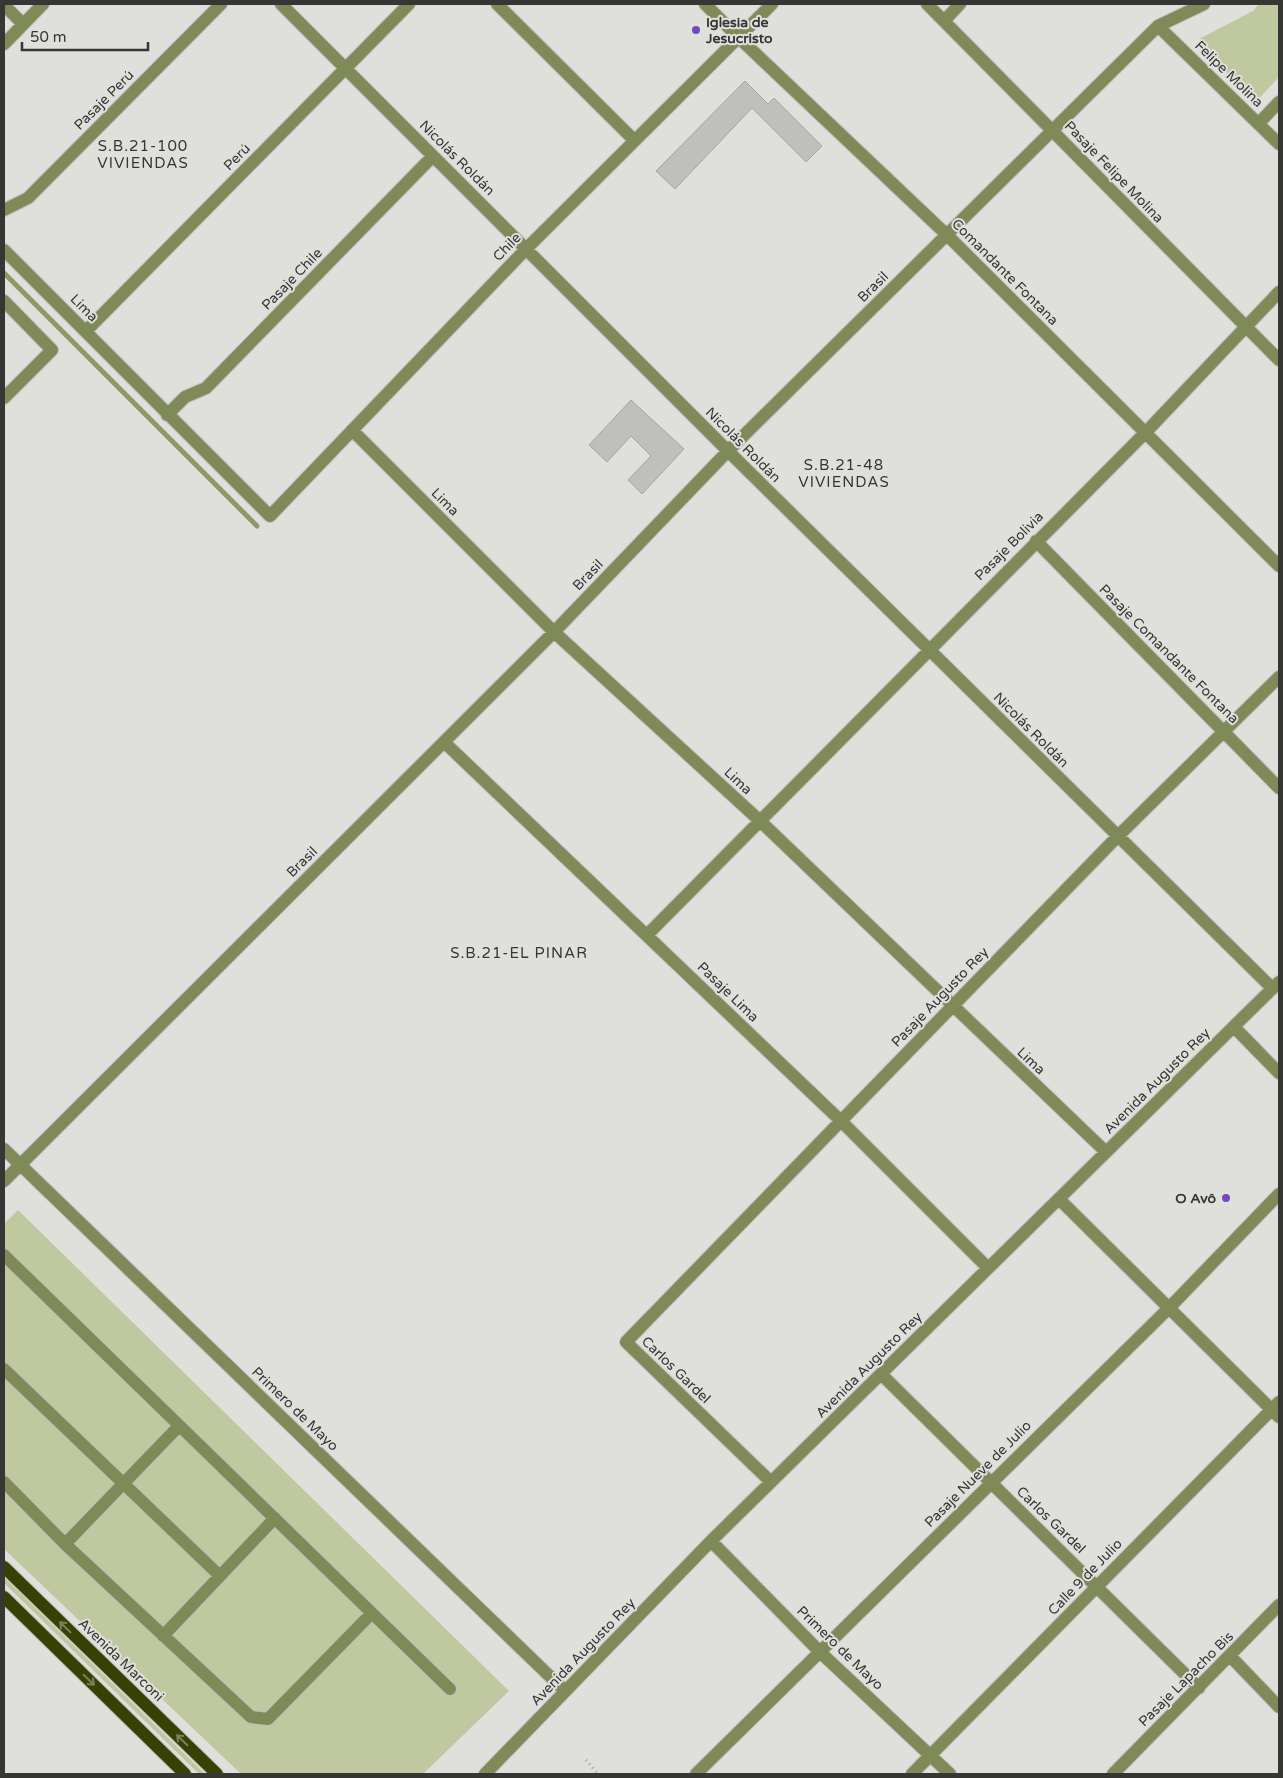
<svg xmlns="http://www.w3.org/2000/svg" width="1283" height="1778" viewBox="0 0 1283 1778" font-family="'Varela Round',sans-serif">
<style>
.green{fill:#bfc89e}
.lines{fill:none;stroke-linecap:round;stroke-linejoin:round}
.stream{stroke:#8f9967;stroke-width:5}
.building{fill:#bfc0bc;stroke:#a4a5a1}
.minor-casing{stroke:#bdbebb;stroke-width:14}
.major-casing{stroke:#bdbebb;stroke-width:14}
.path{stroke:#a1a29f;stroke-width:3;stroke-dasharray:1 4;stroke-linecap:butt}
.minor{stroke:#808a59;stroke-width:12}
.major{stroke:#384004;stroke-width:12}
.oneway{stroke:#7b805a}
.poi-dot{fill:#7647bf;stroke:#dfe0dc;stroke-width:2}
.labels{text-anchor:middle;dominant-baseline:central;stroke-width:4;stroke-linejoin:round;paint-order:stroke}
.poi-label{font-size:14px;font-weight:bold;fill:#363735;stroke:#dfe0dc;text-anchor:start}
.street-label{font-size:14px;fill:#363735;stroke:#dfe0dc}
.neighbourhood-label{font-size:15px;letter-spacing:1px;fill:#363734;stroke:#dfe0dc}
</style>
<rect width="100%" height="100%" fill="#dfe0dc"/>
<path class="green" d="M1259 4H1279V77L1253 105 1199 39 1253 11Z
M18 1210 509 1691 423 1774H241L4 1549V1224Z
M4 1577 205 1774H199L4 1583Z"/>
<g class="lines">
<path class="stream" d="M4 273 257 526"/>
</g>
<path class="building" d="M745 81 768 104 774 98 822 146 806 162 752 108 675 189 656 171Z
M631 400 684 449 642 494 628 480 651 456 631 436 607 462 589 445Z"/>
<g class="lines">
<g class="minor-casing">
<path id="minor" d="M281 4 728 451 1272 988
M497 4 634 140
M705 4 738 37 947 235 1279 566
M927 4 1279 360
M4 5 23 24
M944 21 960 4
M1158 26 1279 144
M4 44 43 4
M1259 123 1279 102
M4 210 28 198 221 4
M4 250 270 516 526 249 772 4
M4 301 52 350 4 398
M86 331 409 4
M167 415 185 397 206 388 433 156
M352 430 554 632 759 820 1106 1152
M1036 541 1279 788
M444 742 841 1121 988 1268
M647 935 1146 432 1279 292
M1234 1027 1279 1073
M4 1149 565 1691
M4 1181 554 632 728 451 1158 26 1204 4
M1059 1199 1279 1417
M4 1255 450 1689
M4 1369 220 1576
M881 1374 1199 1688
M4 1482 65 1544 179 1426
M771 1482 626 1342 1118 836 1279 677
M711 1541 821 1653 950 1774
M65 1544 251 1717 268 1719 372 1613
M163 1636 275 1518
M1230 1656 1279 1707
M485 1774 711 1541 1279 982
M696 1774 1169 1308 1279 1194
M912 1774 1279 1402
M1113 1774 1279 1605"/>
</g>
<g class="major-casing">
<path id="major" d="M4 1567 217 1774
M4 1597 185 1774"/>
</g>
<path class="path" d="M586 1760 598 1774"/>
<use href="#minor" class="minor"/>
<use href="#major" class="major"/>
</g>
<defs><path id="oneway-shaft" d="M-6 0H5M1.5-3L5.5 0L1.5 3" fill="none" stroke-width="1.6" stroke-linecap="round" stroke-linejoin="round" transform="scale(1.25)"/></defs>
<g class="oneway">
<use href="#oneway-shaft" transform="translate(65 1627) rotate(-136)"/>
<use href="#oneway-shaft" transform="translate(89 1680) rotate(44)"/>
<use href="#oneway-shaft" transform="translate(182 1740) rotate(-136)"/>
</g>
<g class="poi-dot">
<circle cx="696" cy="30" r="5"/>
<circle cx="1226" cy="1198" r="5"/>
</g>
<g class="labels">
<g class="poi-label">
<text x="706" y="22">Iglesia de<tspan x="706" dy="16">Jesucristo</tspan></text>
<text x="1216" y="1198" text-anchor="end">O Avô</text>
</g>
<g class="street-label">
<text transform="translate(1229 74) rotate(44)">Felipe Molina</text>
<text transform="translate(104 100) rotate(-45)">Pasaje Perú</text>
<text transform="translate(237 157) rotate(-45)">Perú</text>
<text transform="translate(457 158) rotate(45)">Nicolás Roldán</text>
<text transform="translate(1114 172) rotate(46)">Pasaje Felipe Molina</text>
<text transform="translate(507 247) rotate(-46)">Chile</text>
<text transform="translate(1005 272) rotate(45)">Comandante Fontana</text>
<text transform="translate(292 279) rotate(-46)">Pasaje Chile</text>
<text transform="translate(873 287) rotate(-45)">Brasil</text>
<text transform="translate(84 308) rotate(45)">Lima</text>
<text transform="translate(743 445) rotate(45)">Nicolás Roldán</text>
<text transform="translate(445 502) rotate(45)">Lima</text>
<text transform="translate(1009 546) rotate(-45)">Pasaje Bolivia</text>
<text transform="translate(588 575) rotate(-46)">Brasil</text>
<text transform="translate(1169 654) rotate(45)">Pasaje Comandante Fontana</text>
<text transform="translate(1031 730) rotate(45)">Nicolás Roldán</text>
<text transform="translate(738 781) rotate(43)">Lima</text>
<text transform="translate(302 862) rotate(-45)">Brasil</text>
<text transform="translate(728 992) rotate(44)">Pasaje Lima</text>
<text transform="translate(940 997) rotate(-46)">Pasaje Augusto Rey</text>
<text transform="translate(1031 1061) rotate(43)">Lima</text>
<text transform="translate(1157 1081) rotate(-45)">Avenida Augusto Rey</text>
<text transform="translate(869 1365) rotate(-45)">Avenida Augusto Rey</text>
<text transform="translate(676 1370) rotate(44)">Carlos Gardel</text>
<text transform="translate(295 1409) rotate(44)">Primero de Mayo</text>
<text transform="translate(978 1474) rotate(-45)">Pasaje Nueve de Julio</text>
<text transform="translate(1051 1520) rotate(44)">Carlos Gardel</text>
<text transform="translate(1085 1577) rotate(-46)">Calle 9 de Julio</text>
<text transform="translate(840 1648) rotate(44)">Primero de Mayo</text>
<text transform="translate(583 1652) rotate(-46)">Avenida Augusto Rey</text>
<text transform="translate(121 1660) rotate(44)">Avenida Marconi</text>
<text transform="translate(1186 1679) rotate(-45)">Pasaje Lapacho Bis</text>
</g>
<g class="neighbourhood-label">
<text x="143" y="146">S.B.21-100<tspan x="143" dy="17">VIVIENDAS</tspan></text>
<text x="844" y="465">S.B.21-48<tspan x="844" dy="17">VIVIENDAS</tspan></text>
<text x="519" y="953">S.B.21-EL PINAR</text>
</g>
</g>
<rect width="1283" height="1778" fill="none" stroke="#363735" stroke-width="10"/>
<path d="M22 42v8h126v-8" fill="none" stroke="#363735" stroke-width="2.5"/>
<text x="30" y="42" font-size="15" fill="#363735" stroke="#dfe0dc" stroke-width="4" paint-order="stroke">50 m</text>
</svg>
